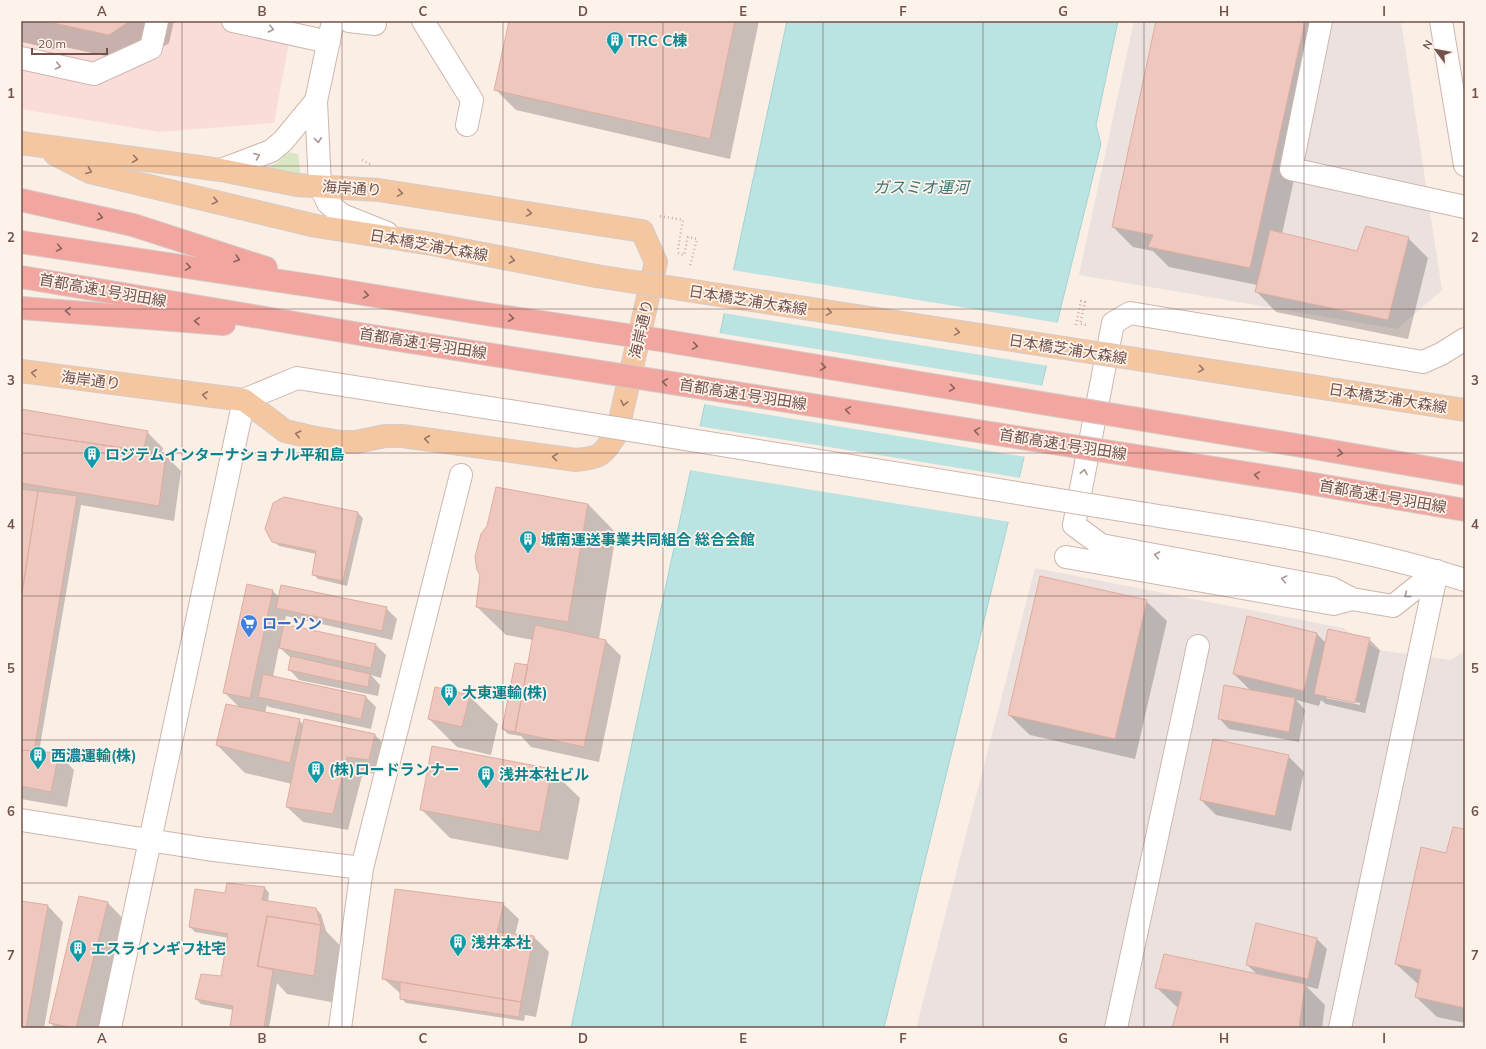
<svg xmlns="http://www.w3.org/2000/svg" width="1486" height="1049" viewBox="0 0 1486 1049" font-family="Mulish,'Noto Sans JP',sans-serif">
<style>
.commercial{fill:#faddd9}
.industrial{fill:#ebe2df}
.green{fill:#d9e7c4}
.water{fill:#bae3e1;stroke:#a1d4d3}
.pier{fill:#fbeee5}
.shadow{fill:#0003;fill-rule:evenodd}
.building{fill:#eec8be;stroke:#e0ac9f}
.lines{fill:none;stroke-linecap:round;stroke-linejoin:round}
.minor-casing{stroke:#ceb7af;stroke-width:24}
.major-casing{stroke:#d5cbc9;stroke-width:24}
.highway-casing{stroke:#d5cbc9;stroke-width:24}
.path{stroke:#d3aca1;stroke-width:2.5;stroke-dasharray:1 3;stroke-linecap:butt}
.minor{stroke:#fff;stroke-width:22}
.major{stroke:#f5c7a1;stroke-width:22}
.highway{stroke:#f1a69f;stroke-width:22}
.minor-bridge-casing{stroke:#ceb7af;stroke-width:24;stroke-linecap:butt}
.major-bridge-casing{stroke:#d5cbc9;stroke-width:24;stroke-linecap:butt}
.highway-bridge-casing{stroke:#d5cbc9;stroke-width:24;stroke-linecap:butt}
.minor-bridge{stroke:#fff;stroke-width:22}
.major-bridge{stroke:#f5c7a1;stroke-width:22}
.highway-bridge{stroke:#f1a69f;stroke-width:22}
.oneway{stroke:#aa9794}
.oneway2{stroke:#997566}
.oneway3{stroke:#8b635d}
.grid{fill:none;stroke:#72524c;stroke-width:1;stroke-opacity:0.55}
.labels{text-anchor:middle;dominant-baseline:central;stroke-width:3.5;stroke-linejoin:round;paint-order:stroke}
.culture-label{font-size:15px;font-weight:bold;fill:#0d838f;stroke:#fef3ea;text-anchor:start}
.street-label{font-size:15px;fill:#72524c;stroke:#fef3ea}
.shop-label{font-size:15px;font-weight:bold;fill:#366cbe;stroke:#fef3ea;text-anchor:start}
.water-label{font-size:16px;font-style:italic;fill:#407676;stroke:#fef3ea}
.neatline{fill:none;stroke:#72524c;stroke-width:1.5}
.grid-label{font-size:13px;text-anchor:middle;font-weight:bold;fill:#72524c}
</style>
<rect width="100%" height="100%" fill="#fbeee5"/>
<path class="commercial" d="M21 21H293L274 123 159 132 21 109Z"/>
<path class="industrial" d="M1134 21H1401L1442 290 1397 329 1079 275Z
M1035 568 1343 628 1378 650 1450 660 1465 651V1028H916Z"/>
<path class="green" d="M287 152 298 154 301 176 264 171 278 162Z"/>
<path class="water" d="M787 21H1118L1096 125 1101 144 884 1028H571Z"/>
<path class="pier" d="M732 270 1059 323 1049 366 723 313Z
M718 333 1044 386 1026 457 703 404Z
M698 426 1021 478 1010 522 689 470Z"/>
<path class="shadow" d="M21 21H174L169 43 138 63 60 46 59 50 21 42Z
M510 21H759L730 159 516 110 495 89Z
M1157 21H1329L1282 234 1358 252 1408 238 1428 258 1408 339 1276 312 1256 291 1257 285 1169 267 1153 251 1133 247 1113 227Z
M21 410 147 432 163 448 161 455H165L181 471 174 521 81 505 39 752 59 754 74 770 67 807 21 799Z
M285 498 358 513 363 518 347 586 318 579 313 574 316 554 279 546 273 541Z
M588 504 616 533 599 639 606 641 621 656 599 762 531 747 521 736 508 734 503 729 528 667 533 640 506 635 477 607Z
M273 591 280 598 386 608 397 619 392 640 286 616 284 625 376 645 386 655 381 678 371 675 380 685 378 696 299 680 289 669 291 658 279 647 273 677 366 697 376 707 371 729 269 707 267 705 265 713 299 720 304 725 375 735 390 750 385 775 363 772 348 830 303 822 287 807 292 784 245 773 217 745 240 708 224 692Z
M1146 601 1167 621 1135 759 1030 735 1009 715Z
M1247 618 1317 634 1326 643 1369 639 1380 650 1365 713 1326 704 1321 700 1319 706 1296 700 1305 710 1299 742 1229 729 1219 718 1251 691 1234 674ZM1326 696 1360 703V705L1326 698Z
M469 696 498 724 491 755 457 747 429 719Z
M1288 756 1304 772 1291 831 1216 815 1201 800Z
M551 770 580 798 568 860 450 838 421 809Z
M1465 830V1023L1437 1017 1416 997 1419 985 1396 964Z
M265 888 269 893 268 902 316 909 321 914 326 931 349 955 342 1004 287 994 277 983 269 1028H231L233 1010 201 1004 196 999 222 977 229 938 195 932 190 927 226 894Z
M79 897 108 903 136 932 111 1028H55L50 1022Z
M21 902 48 906 63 922 44 1028H21Z
M503 904 519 919 515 935 534 937 549 952 536 1017 525 1015 524 1021 406 1003 401 998V994L383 978Z
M1317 939 1327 949 1318 989 1306 986 1325 1005 1322 1028H1173L1178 1008 1156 987 1258 975 1247 965Z"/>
<path class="building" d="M44 21H130L109 35Z
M509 21H735L710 139 494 90Z
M1156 21H1305L1250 268 1148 247 1153 235 1112 227Z
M1366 226 1409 237 1388 320 1255 292 1270 230 1357 251Z
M21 409 148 431 143 451 21 433Z
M21 433 166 454 159 506 21 483Z
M496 487 588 504 568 622 476 607 480 575 477 570 475 557 481 534 487 526Z
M21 489 38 491 21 599Z
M38 491 77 496 34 751 21 750V599Z
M284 497 358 512 343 581 312 575 316 551 272 542 265 529 273 503Z
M1040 576 1147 600 1115 739 1008 715Z
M247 584 273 590 250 698 223 693Z
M281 585 387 607 382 631 276 608Z
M1247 616 1317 633 1304 691 1233 674Z
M284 624 376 644 371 668 279 648Z
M535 625 606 640 584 747 515 732Z
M1328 629 1370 638 1355 703 1314 694Z
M291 656 370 674 368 687 288 670Z
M515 663 528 665 515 732 502 729Z
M263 674 366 696 361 719 258 697Z
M1224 685 1295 698 1289 732 1218 719Z
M435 687 470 695 462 727 428 719Z
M226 704 300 719 290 763 216 745Z
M304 719 375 734 369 760 347 757 333 814 286 807Z
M1213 739 1289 755 1275 816 1200 800Z
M432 746 552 769 540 832 420 810Z
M21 750 59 753 51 792 21 786Z
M1453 827 1465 829V1008L1415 997 1421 970 1395 964 1421 847 1446 853Z
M227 883 265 887 262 900 316 908 321 925 267 916 257 966 273 970 264 1028H230L233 1006 195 999 201 974 221 976 228 934 189 927 195 889 225 893Z
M395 889 504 903 497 932 534 936 521 1002 382 979Z
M79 896 108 902 76 1028H74L49 1023Z
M21 901 48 905 26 1028H21Z
M267 916 321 925 314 976 258 966Z
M1256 923 1317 938 1308 979 1246 965Z
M1164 954 1305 984 1299 1028H1172L1182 992 1155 988Z
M400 982 521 1002 519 1017 400 999Z"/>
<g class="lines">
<g class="minor-casing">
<path id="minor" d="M233 21 329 42
M333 21 316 101 320 186 328 203 342 215 387 233
M349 21 375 24
M423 21 472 100 467 125
M1321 21 1291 169 1465 207
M1441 21 1465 165
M21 58 94 74 151 48 157 21
M221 170 271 151 283 141 316 101
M666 436 1029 495
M1146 514C1253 531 1361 547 1465 580
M1066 557 1334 604 1352 599
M1437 571 1393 606 1352 599 1331 588 1101 545 1074 525 1113 323 1130 313 1423 362 1441 354 1465 339
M21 820 206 849 362 868
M110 1028 244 400 297 378 542 416
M340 1028 362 868 461 475
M1116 1028 1198 646
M1340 1028 1437 571"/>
</g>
<g class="major-casing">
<path id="major" d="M21 143 221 170 297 185 378 190 642 231 656 262 617 433C603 454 602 458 576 460L402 436H385L356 442H341L311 437 285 431 244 400 21 371
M55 154 90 172 316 226 432 244 596 276
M1162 363 1465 410"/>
</g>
<g class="highway-casing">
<path id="highway" d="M21 200 133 225 266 268
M21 242 327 288 473 312
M21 277 366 335
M21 308 224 324
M1302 446 1465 474
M1296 481 1465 510"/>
</g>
<path class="path" d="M362 160 372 165
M660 216 683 220 678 249
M678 253 684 255 688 237 697 239 690 266
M1076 325 1081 301 1085 302 1080 324 1088 325"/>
<use href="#minor" class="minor"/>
<use href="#major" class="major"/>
<use href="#highway" class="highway"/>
<g class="minor-bridge-casing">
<path id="minor-bridge" d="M542 416 666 436
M1029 495 1146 514"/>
</g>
<g class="major-bridge-casing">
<path id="major-bridge" d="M596 276 1162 363"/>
</g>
<g class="highway-bridge-casing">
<path id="highway-bridge" d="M473 312 660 340 1302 446
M366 335 1296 481"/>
</g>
<use href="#minor-bridge" class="minor-bridge"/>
<use href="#major-bridge" class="major-bridge"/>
<use href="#highway-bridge" class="highway-bridge"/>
</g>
<defs><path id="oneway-chevron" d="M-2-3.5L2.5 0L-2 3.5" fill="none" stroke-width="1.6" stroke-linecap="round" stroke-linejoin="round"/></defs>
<g class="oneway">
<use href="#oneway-chevron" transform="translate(271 29) rotate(13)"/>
<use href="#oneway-chevron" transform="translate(58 66) rotate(12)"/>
<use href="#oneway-chevron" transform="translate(318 140) rotate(86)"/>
<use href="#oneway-chevron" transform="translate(257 156) rotate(-22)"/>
<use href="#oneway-chevron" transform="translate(1084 472) rotate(-79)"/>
<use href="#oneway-chevron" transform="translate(1157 555) rotate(-169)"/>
<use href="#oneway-chevron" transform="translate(1284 579) rotate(-169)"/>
<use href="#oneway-chevron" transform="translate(1407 595) rotate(142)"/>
</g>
<g class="oneway2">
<use href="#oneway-chevron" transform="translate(135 159) rotate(8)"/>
<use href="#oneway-chevron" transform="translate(89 171) rotate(22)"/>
<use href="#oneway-chevron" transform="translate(400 193) rotate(9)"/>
<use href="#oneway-chevron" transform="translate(215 201) rotate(13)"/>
<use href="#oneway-chevron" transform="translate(529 213) rotate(9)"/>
<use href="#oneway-chevron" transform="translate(512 260) rotate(11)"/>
<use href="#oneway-chevron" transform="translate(829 312) rotate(9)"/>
<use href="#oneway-chevron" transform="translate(957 332) rotate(9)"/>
<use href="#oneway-chevron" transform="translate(1201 369) rotate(9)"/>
<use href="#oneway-chevron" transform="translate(34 373) rotate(-173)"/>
<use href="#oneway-chevron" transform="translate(205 395) rotate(-173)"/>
<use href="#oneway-chevron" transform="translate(624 403) rotate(103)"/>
<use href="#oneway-chevron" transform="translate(298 434) rotate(-167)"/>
<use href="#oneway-chevron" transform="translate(427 439) rotate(-172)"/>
<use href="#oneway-chevron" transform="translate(555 457) rotate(-172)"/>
</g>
<g class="oneway3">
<use href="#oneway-chevron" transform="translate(100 217) rotate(13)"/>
<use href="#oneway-chevron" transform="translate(59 248) rotate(10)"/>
<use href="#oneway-chevron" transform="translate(237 259) rotate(18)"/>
<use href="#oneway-chevron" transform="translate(188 267) rotate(9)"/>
<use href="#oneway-chevron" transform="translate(366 295) rotate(9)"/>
<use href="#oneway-chevron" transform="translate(68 311) rotate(-176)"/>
<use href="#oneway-chevron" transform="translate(511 318) rotate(8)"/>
<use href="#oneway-chevron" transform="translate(197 321) rotate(-176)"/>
<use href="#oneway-chevron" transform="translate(695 346) rotate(9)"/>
<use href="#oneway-chevron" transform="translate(823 367) rotate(9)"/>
<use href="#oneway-chevron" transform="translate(665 382) rotate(-171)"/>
<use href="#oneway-chevron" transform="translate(952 388) rotate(9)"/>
<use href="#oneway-chevron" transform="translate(848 410) rotate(-171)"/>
<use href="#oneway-chevron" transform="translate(977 431) rotate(-171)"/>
<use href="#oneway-chevron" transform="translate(1340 453) rotate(9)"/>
<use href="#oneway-chevron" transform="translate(1257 475) rotate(-171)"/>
</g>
<path class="grid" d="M182 21V1028M342 21V1028M503 21V1028M663 21V1028M823 21V1028M983 21V1028M1144 21V1028M1304 21V1028M21 166H1465M21 309H1465M21 453H1465M21 596H1465M21 740H1465M21 883H1465"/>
<defs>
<g id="building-pin" transform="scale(0.9)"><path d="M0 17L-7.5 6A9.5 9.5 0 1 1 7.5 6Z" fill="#0f9aa8" stroke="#fef3ea"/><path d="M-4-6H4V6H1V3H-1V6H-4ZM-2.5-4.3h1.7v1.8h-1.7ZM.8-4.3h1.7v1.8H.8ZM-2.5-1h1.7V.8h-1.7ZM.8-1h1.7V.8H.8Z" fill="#fff"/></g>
<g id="supermarket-pin" transform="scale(0.9)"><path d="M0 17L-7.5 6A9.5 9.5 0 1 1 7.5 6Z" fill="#3f7fe0" stroke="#fef3ea"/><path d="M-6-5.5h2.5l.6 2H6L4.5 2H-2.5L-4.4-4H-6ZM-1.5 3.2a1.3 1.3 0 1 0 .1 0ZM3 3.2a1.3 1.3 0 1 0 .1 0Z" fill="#fff"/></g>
</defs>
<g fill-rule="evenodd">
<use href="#building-pin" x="615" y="40"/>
<use href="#building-pin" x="92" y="454"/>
<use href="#building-pin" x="528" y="539"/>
<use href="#supermarket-pin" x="249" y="623"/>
<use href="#building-pin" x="449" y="692"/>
<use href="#building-pin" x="38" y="755"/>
<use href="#building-pin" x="316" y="769"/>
<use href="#building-pin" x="486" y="774"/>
<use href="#building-pin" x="458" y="942"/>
<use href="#building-pin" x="78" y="948"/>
</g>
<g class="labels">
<g class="culture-label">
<text x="628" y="40">TRC C棟</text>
<text x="105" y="454">ロジテムインターナショナル平和島</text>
<text x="541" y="539">城南運送事業共同組合 総合会館</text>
<text x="462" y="692">大東運輸(株)</text>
<text x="51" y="755">西濃運輸(株)</text>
<text x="329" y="769">(株)ロードランナー</text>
<text x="499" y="774">浅井本社ビル</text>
<text x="471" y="942">浅井本社</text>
<text x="91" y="948">エスラインギフ社宅</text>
</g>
<g class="street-label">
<text transform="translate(352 188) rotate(4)">海岸通り</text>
<text transform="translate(429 245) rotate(10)">日本橋芝浦大森線</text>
<text transform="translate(103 290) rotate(10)">首都高速1号羽田線</text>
<text transform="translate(748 300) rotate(9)">日本橋芝浦大森線</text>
<text transform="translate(641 329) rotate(-77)">海岸通り</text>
<text transform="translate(423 343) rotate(9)">首都高速1号羽田線</text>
<text transform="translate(1068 349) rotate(9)">日本橋芝浦大森線</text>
<text transform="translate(91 380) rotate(7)">海岸通り</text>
<text transform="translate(743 394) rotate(9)">首都高速1号羽田線</text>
<text transform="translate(1388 398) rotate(9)">日本橋芝浦大森線</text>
<text transform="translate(1063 444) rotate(9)">首都高速1号羽田線</text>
<text transform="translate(1383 496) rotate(10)">首都高速1号羽田線</text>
</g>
<g class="shop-label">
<text x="262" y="623">ローソン</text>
</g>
<g class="water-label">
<text x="921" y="187">ガスミオ運河</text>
</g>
</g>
<rect width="1486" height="1049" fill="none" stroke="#fef3ea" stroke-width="44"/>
<g transform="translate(1436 50) rotate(302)" stroke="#fef3ea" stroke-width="3" paint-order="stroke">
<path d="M0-3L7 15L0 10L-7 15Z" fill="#72524c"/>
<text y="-6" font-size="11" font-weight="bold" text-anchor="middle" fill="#72524c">N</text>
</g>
<path d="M32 48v6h75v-6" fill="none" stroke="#72524c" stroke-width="2"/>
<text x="38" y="48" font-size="12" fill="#72524c" stroke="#fef3ea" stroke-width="3" paint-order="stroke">20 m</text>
<rect x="22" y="22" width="1442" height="1005" class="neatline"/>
<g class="grid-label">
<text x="102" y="16">A</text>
<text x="262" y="16">B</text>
<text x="423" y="16">C</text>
<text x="583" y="16">D</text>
<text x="743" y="16">E</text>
<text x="903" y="16">F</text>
<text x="1063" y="16">G</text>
<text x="1224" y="16">H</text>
<text x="1384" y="16">I</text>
<text x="11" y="98">1</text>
<text x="1475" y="98">1</text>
<text x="11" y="242">2</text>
<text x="1475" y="242">2</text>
<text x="11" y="385">3</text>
<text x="1475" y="385">3</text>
<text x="11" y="529">4</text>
<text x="1475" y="529">4</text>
<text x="11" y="673">5</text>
<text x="1475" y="673">5</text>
<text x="11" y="816">6</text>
<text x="1475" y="816">6</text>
<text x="11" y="960">7</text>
<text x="1475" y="960">7</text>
<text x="102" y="1043">A</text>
<text x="262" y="1043">B</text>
<text x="423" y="1043">C</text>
<text x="583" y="1043">D</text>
<text x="743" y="1043">E</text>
<text x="903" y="1043">F</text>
<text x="1063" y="1043">G</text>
<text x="1224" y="1043">H</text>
<text x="1384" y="1043">I</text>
</g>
</svg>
